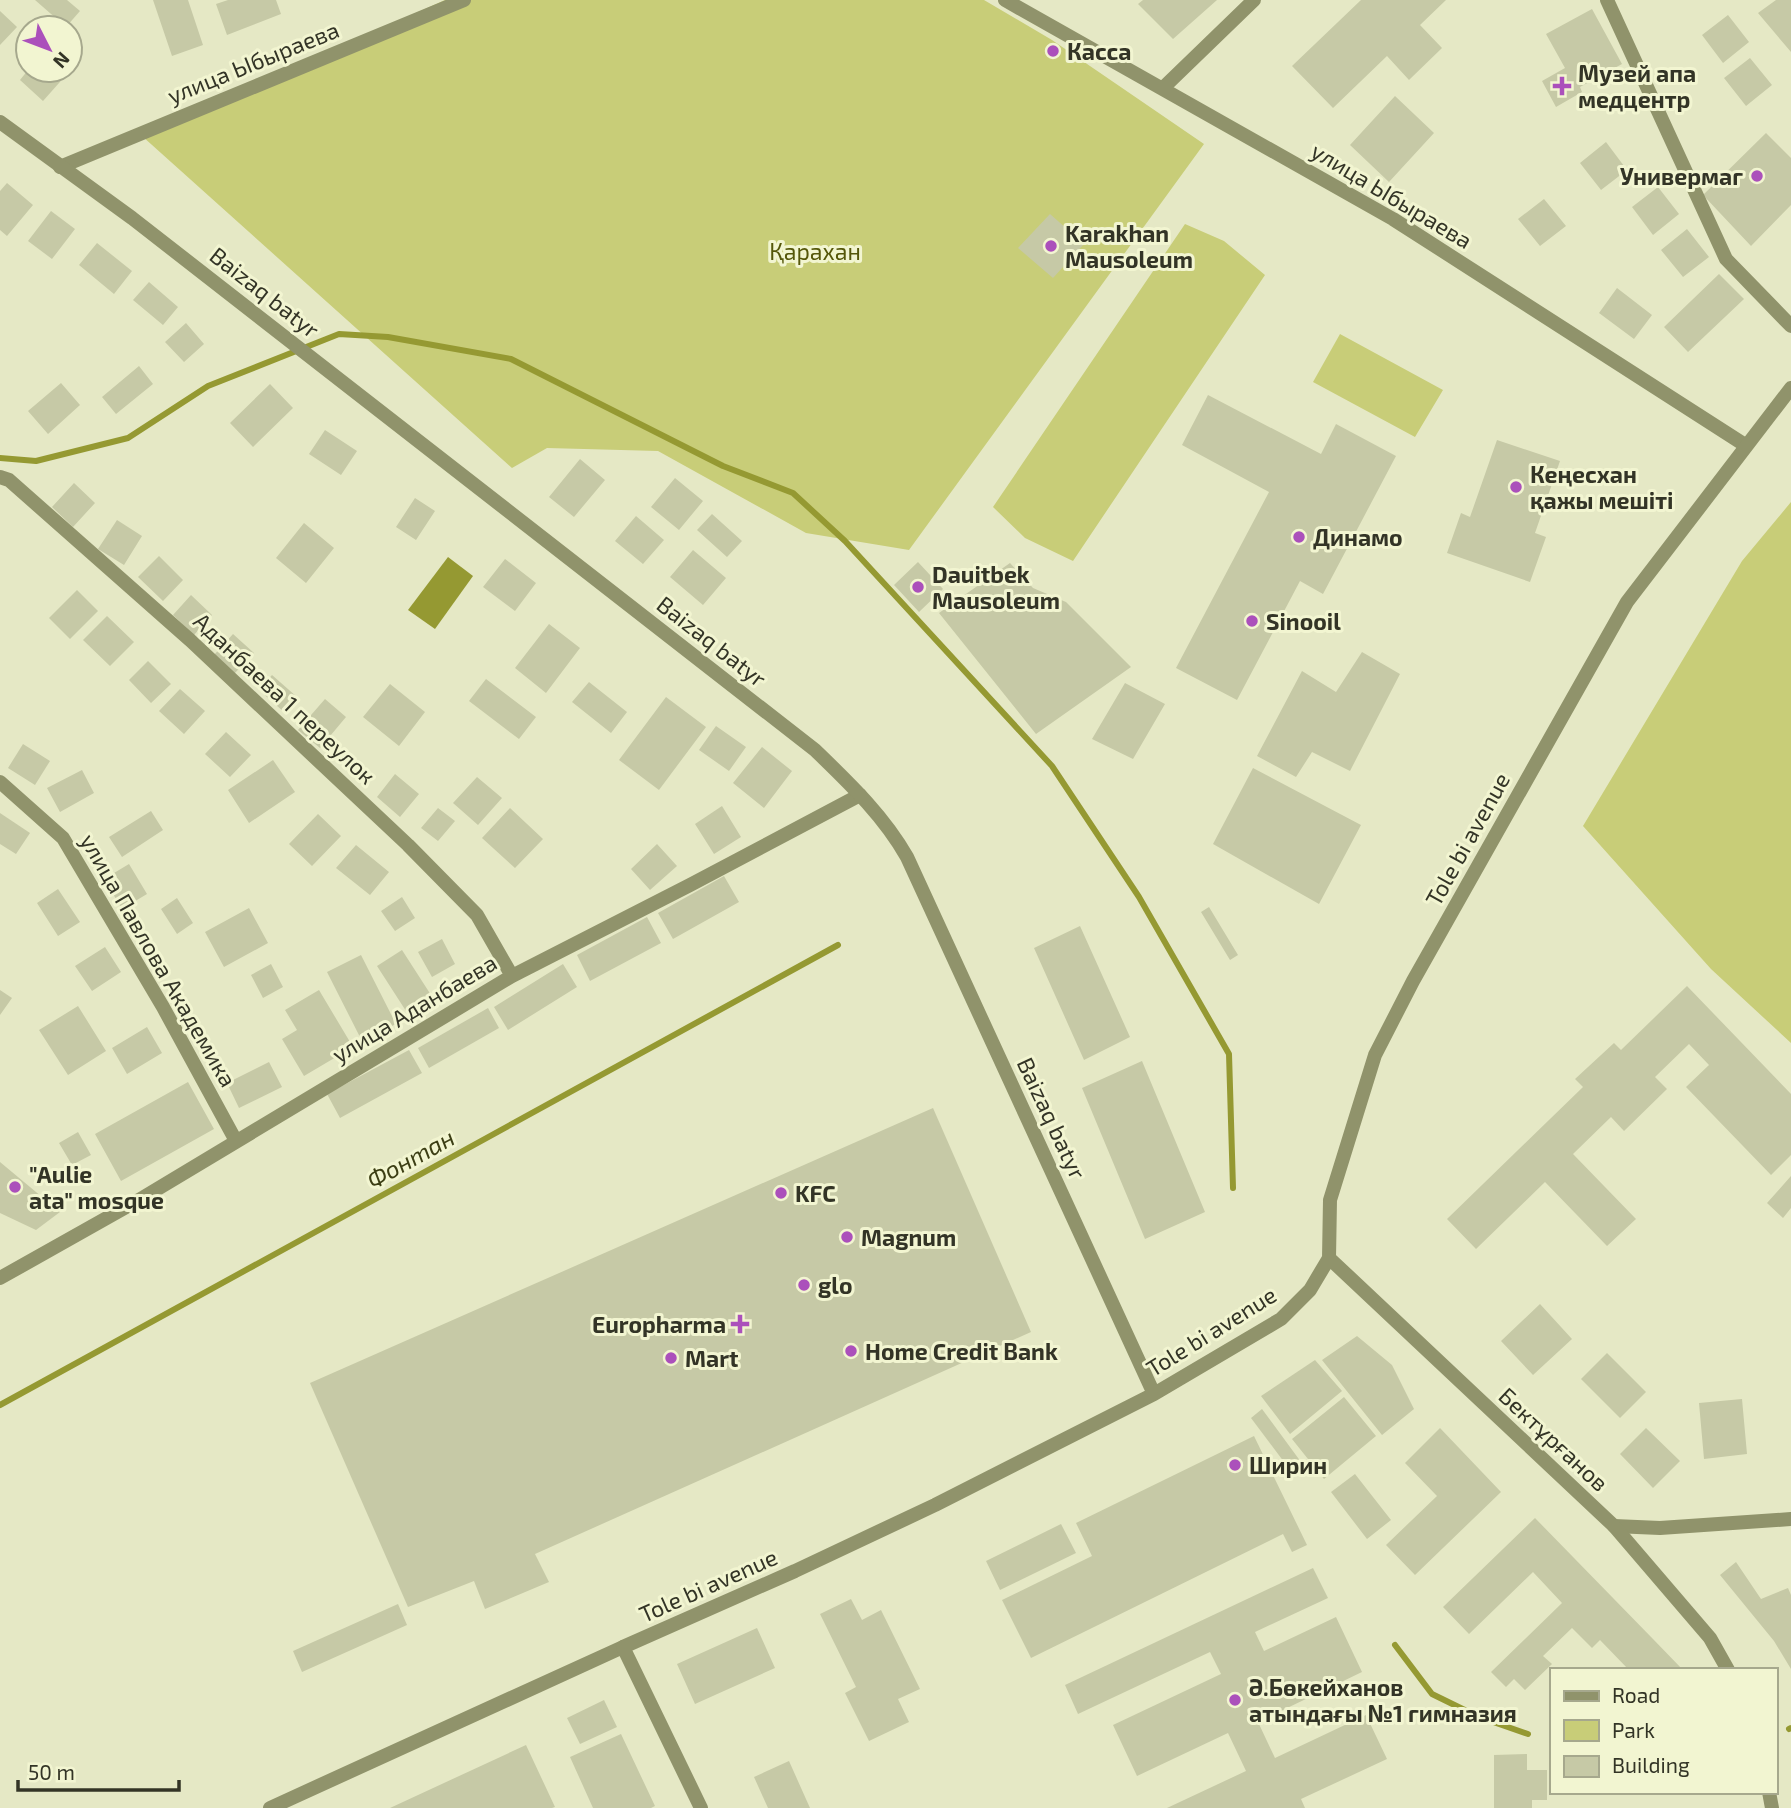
<svg xmlns="http://www.w3.org/2000/svg" width="1791" height="1808" viewBox="0 0 1791 1808" font-family="'Exo 2',sans-serif">
<style>
.green{fill:#c8cd78}
.water{fill:#959932}
.lines{fill:none;stroke-linecap:round;stroke-linejoin:round}
.stream{stroke:#959932;stroke-width:6}
.building{fill:#c6c9a6}
.minor{stroke:#90936b;stroke-width:14}
.tertiary{stroke:#90936b;stroke-width:14}
.poi-dot{fill:#ab50bb;stroke:#f2f5d1;stroke-width:2.5}
.labels{text-anchor:middle;dominant-baseline:central;stroke-width:6;stroke-linejoin:round;paint-order:stroke}
.poi-label{font-size:23px;font-weight:bold;fill:#333426;stroke:#f2f5d1;text-anchor:start}
.street-label{font-size:23px;fill:#333426;stroke:#f2f5d1}
.park-label{font-size:23px;fill:#55570a;stroke:#f2f5d1}
.water-label{font-size:24px;font-style:italic;fill:#3c3e14;stroke:#f2f5d1}
</style>
<rect width="100%" height="100%" fill="#e5e8c5"/>
<path class="green" d="M445 0H984L1052 40 1204 144 909 550 806 533 658 451 547 448 512 468 142 136Z
M1185 224 1224 241 1265 275 1073 561 1025 538 993 507Z
M1340 334 1443 390 1415 437 1313 382Z
M1791 502V1043L1711 969 1583 826 1742 561Z"/>
<path class="water" d="M448 557 473 576 435 629 408 610Z"/>
<g class="lines">
<path class="stream" d="M0 458 36 461 128 438 208 386 339 334 388 337 511 359 723 466 793 493 845 541 1052 766 1139 897 1229 1054 1233 1188
M0 1405 838 945
M1395 1645 1432 1694 1479 1717 1528 1734
M1789 1729 1791 1728"/>
</g>
<path class="building" d="M35 0H67L80 11 66 27Z
M153 0H188L203 45 172 56Z
M228 0H276L281 14 227 35 216 4Z
M1143 0H1217L1173 39 1138 4Z
M1361 0H1446L1420 25 1442 48 1409 80 1387 56 1333 108 1292 66Z
M1776 0H1791V52L1758 13Z
M1592 9 1622 64 1580 87 1582 92 1556 107 1542 81 1565 68 1546 34Z
M0 11 17 27 0 45Z
M1728 15 1749 42 1723 63 1702 35Z
M1750 58 1772 85 1746 106 1724 78Z
M70 61 75 65 43 101 20 80 28 70H70Z
M1395 96 1434 133 1389 182 1350 145Z
M1766 133 1791 158V205L1751 246 1703 195Z
M1606 142 1627 170 1601 190 1580 163Z
M7 183 33 205 7 236 0 230V191Z
M1658 187 1679 214 1653 235 1632 207Z
M1544 199 1566 226 1540 246 1518 219Z
M51 211 75 229 52 259 28 241Z
M1050 214 1084 244 1053 278 1018 248Z
M1687 229 1709 257 1683 277 1661 250Z
M97 243 132 271 114 294 79 265Z
M1719 274 1744 299 1688 352 1664 327Z
M149 282 178 307 163 325 133 300Z
M1617 288 1652 315 1634 339 1599 313Z
M186 323 204 344 184 362 165 342Z
M139 366 153 384 116 414 102 397Z
M61 383 80 405 48 434 28 411Z
M270 384 293 408 253 447 230 423Z
M1208 395 1321 454 1336 424 1396 456 1323 594 1300 581 1237 700 1176 668 1269 492 1182 445Z
M325 430 357 451 341 475 309 454Z
M1497 440 1560 461 1535 533 1546 537 1530 582 1447 553 1461 513 1470 517Z
M580 459 605 480 574 517 549 497Z
M675 478 703 501 679 530 651 507Z
M74 483 95 503 73 527 52 507Z
M415 498 435 511 416 540 396 527Z
M712 514 742 541 727 557 697 530Z
M636 516 664 540 643 564 615 541Z
M117 520 142 536 124 565 98 549Z
M304 523 334 548 306 583 276 558Z
M693 550 726 578 703 605 670 577Z
M159 556 183 580 163 601 138 577Z
M505 559 536 583 515 611 483 587Z
M918 562 943 589 919 612 894 585Z
M1010 563 1033 588 1066 602 1131 667 1036 734 939 613Z
M77 590 98 611 70 639 49 618Z
M191 595 212 615 194 635 173 615Z
M107 616 134 642 110 666 83 640Z
M549 624 580 648 546 693 515 668Z
M233 634 254 653 234 674 214 655Z
M1362 652 1400 674 1350 771 1312 752 1296 777 1257 756 1302 671 1336 692Z
M148 661 171 684 151 703 129 680Z
M272 675 297 697 284 712 259 690Z
M486 679 536 717 519 739 469 701Z
M589 682 627 712 611 733 572 702Z
M1125 683 1165 704 1133 759 1092 739Z
M390 684 425 712 399 746 363 717Z
M180 689 205 711 184 734 159 711Z
M666 697 706 727 659 790 619 760Z
M325 699 346 717 320 748 298 730Z
M716 726 746 747 729 771 699 750Z
M226 732 251 755 230 777 205 754Z
M23 744 50 761 35 785 8 768Z
M762 747 792 771 764 808 733 783Z
M273 760 295 792 249 823 228 790Z
M1253 768 1361 825 1319 904 1213 844Z
M82 770 94 793 60 812 47 788Z
M395 774 419 794 400 817 377 797Z
M477 777 502 798 478 825 453 803Z
M722 806 741 837 714 854 695 824Z
M438 808 455 821 438 841 421 828Z
M510 808 543 839 515 868 482 838Z
M151 811 163 830 122 857 109 837Z
M0 813 30 833 16 854 0 844Z
M318 814 341 836 312 866 289 844Z
M657 844 677 866 650 890 631 869Z
M356 845 389 872 370 895 336 868Z
M129 864 147 894 122 909 104 879Z
M724 876 739 902 673 939 658 913Z
M58 889 80 922 58 936 37 903Z
M402 897 415 918 395 931 381 911Z
M177 898 193 923 177 934 161 909Z
M1209 907 1238 955 1230 960 1201 912Z
M249 908 268 943 224 967 205 932Z
M647 917 661 943 590 981 577 955Z
M1080 926 1130 1037 1084 1060 1034 948Z
M442 939 455 964 432 977 418 952Z
M105 947 121 972 92 991 75 966Z
M402 950 431 995 406 1011 377 966Z
M361 955 396 1024 362 1041 327 972Z
M271 964 283 987 263 998 251 975Z
M563 964 577 987 508 1030 494 1007Z
M1687 986 1791 1094V1155L1771 1175 1686 1087 1709 1065 1689 1044 1655 1077 1667 1089 1624 1131 1611 1117 1573 1154 1636 1219 1607 1246 1545 1182 1476 1249 1447 1219 1583 1087 1575 1079 1614 1043 1621 1050Z
M0 990 12 998 0 1015Z
M319 990 353 1047 304 1076 282 1039 297 1030 285 1010Z
M78 1006 106 1051 68 1075 39 1030Z
M488 1008 499 1028 429 1068 418 1048Z
M147 1027 162 1053 127 1074 112 1048Z
M409 1050 422 1073 340 1118 327 1094Z
M1142 1061 1205 1212 1145 1239 1082 1088Z
M269 1062 282 1087 239 1108 227 1083Z
M188 1082 214 1129 121 1181 95 1134Z
M933 1108 1031 1332 535 1554 549 1582 485 1609 474 1581 408 1607 310 1383Z
M78 1132 91 1155 72 1165 59 1143Z
M0 1162 60 1212 36 1230 0 1213Z
M1791 1176V1208L1783 1218 1767 1203Z
M1540 1304 1572 1339 1533 1375 1501 1341Z
M1357 1336 1392 1365 1414 1409 1382 1435 1322 1360Z
M1607 1353 1646 1392 1620 1418 1581 1379Z
M1315 1360 1342 1391 1290 1434 1261 1396Z
M1344 1397 1376 1436 1324 1479 1292 1439Z
M1742 1399 1747 1454 1704 1459 1699 1403Z
M1262 1409 1301 1462 1290 1470 1251 1418Z
M1440 1428 1501 1492 1415 1575 1386 1545 1437 1496 1405 1463Z
M1646 1428 1680 1461 1653 1488 1620 1454Z
M1254 1436 1307 1545 1292 1552 1283 1534 1031 1658 1002 1600 1092 1556 1076 1523Z
M1355 1474 1391 1520 1367 1539 1331 1492Z
M1535 1518 1653 1639 1683 1670H1629L1600 1640 1592 1648 1572 1628 1543 1656 1552 1664 1525 1690 1514 1679 1506 1687 1491 1672 1562 1603 1533 1572 1469 1634 1443 1607Z
M1061 1524 1076 1553 1000 1590 986 1561Z
M1736 1562 1761 1599 1788 1588 1791 1595V1669L1774 1641 1720 1575Z
M1313 1568 1328 1598 1255 1632 1264 1651 1336 1617 1362 1672 1258 1722 1275 1758 1366 1715 1387 1759 1301 1799 1305 1808H1167L1246 1771 1228 1733 1137 1776 1113 1725 1221 1674 1210 1652 1078 1714 1065 1685Z
M851 1599 862 1620 881 1610 920 1689 898 1699 909 1722 869 1741 845 1693 856 1687 820 1614Z
M398 1604 407 1625 302 1672 293 1651Z
M757 1628 775 1668 695 1704 677 1664Z
M604 1700 617 1727 580 1744 567 1718Z
M621 1734 655 1806 651 1808H593L570 1757Z
M526 1745 555 1807 552 1808H390Z
M1527 1754V1770H1547V1800H1532V1808H1494V1755Z
M789 1761 810 1808H768L754 1777Z"/>
<g class="lines">
<path class="minor" d="M1005 0 1393 219 1745 445
M1607 0 1726 259 1791 326
M1163 88 1254 0
M60 167 464 0
M0 477 9 480 190 640 408 845 477 915 512 976
M0 782 63 838 163 1007 236 1141
M0 1278 144 1197 512 976 690 885 860 795
M1614 1526 1660 1528 1791 1519
M270 1808 623 1647"/>
<path class="tertiary" d="M0 122 132 218 815 750C849 783 883 815 907 857L1154 1394
M1329 1258 1614 1526 1710 1638 1728 1670
M1769 1792 1772 1808
M701 1808 623 1647 795 1571 935 1505 1154 1394 1281 1319 1310 1290 1329 1258 1330 1200 1375 1055 1413 981 1627 602 1791 388"/>
</g>
<g class="poi-dot">
<circle cx="1053" cy="51" r="7"/>
<path d="M1558.5 75.5h7v7h7v7h-7v7h-7v-7h-7v-7h7z"/>
<circle cx="1757" cy="176" r="7"/>
<circle cx="1051" cy="246" r="7"/>
<circle cx="1516" cy="487" r="7"/>
<circle cx="1299" cy="537" r="7"/>
<circle cx="918" cy="587" r="7"/>
<circle cx="1252" cy="621" r="7"/>
<circle cx="15" cy="1187" r="7"/>
<circle cx="781" cy="1193" r="7"/>
<circle cx="847" cy="1237" r="7"/>
<circle cx="804" cy="1285" r="7"/>
<path d="M736.5 1313.5h7v7h7v7h-7v7h-7v-7h-7v-7h7z"/>
<circle cx="851" cy="1351" r="7"/>
<circle cx="671" cy="1358" r="7"/>
<circle cx="1235" cy="1465" r="7"/>
<circle cx="1235" cy="1700" r="7"/>
</g>
<g class="labels">
<g class="poi-label">
<text x="1067" y="51">Касса</text>
<text x="1578" y="73">Музей апа<tspan x="1578" dy="26">медцентр</tspan></text>
<text x="1743" y="176" text-anchor="end">Универмаг</text>
<text x="1065" y="233">Karakhan<tspan x="1065" dy="26">Mausoleum</tspan></text>
<text x="1530" y="474">Кеңесхан<tspan x="1530" dy="26">қажы мешіті</tspan></text>
<text x="1313" y="537">Динамо</text>
<text x="932" y="574">Dauitbek<tspan x="932" dy="26">Mausoleum</tspan></text>
<text x="1266" y="621">Sinooil</text>
<text x="29" y="1174">"Aulie<tspan x="29" dy="26">ata" mosque</tspan></text>
<text x="795" y="1193">KFC</text>
<text x="861" y="1237">Magnum</text>
<text x="818" y="1285">glo</text>
<text x="726" y="1324" text-anchor="end">Europharma</text>
<text x="865" y="1351">Home Credit Bank</text>
<text x="685" y="1358">Mart</text>
<text x="1249" y="1465">Ширин</text>
<text x="1249" y="1687">Ә.Бөкейханов<tspan x="1249" dy="26">атындағы №1 гимназия</tspan></text>
</g>
<g class="street-label">
<text transform="translate(253 62) rotate(-22)">улица Ыбыраева</text>
<text transform="translate(1392 195) rotate(31)">улица Ыбыраева</text>
<text transform="translate(265 292) rotate(38)">Baizaq batyr</text>
<text transform="translate(712 641) rotate(38)">Baizaq batyr</text>
<text transform="translate(285 698) rotate(43)">Аданбаева 1 переулок</text>
<text transform="translate(1467 839) rotate(-61)">Tole bi avenue</text>
<text transform="translate(159 960) rotate(60)">улица Павлова Академика</text>
<text transform="translate(414 1008) rotate(-31)">улица Аданбаева</text>
<text transform="translate(1052 1118) rotate(65)">Baizaq batyr</text>
<text transform="translate(1211 1331) rotate(-32)">Tole bi avenue</text>
<text transform="translate(1554 1439) rotate(43)">Бектұрғанов</text>
<text transform="translate(708 1585) rotate(-24)">Tole bi avenue</text>
</g>
<g class="park-label">
<text x="815" y="251">Қарахан</text>
</g>
<g class="water-label">
<text transform="translate(410 1158) rotate(-29)">Фонтан</text>
</g>
</g>
<rect x="1550" y="1668" width="228" height="126" fill="#f2f5d1" stroke="#a6a88d" stroke-width="2"/>
<rect x="1564" y="1691" width="35" height="10" fill="#90936b" stroke="#a6a88d" stroke-width="2"/>
<text x="1612" y="1703" font-size="21" fill="#333426">Road</text>
<rect x="1564" y="1720" width="35" height="21" fill="#c8cd78" stroke="#a6a88d" stroke-width="2"/>
<text x="1612" y="1738" font-size="21" fill="#333426">Park</text>
<rect x="1564" y="1756" width="35" height="21" fill="#c6c9a6" stroke="#a6a88d" stroke-width="2"/>
<text x="1612" y="1773" font-size="21" fill="#333426">Building</text>
<g transform="translate(49 49) rotate(132)"><circle r="33" fill="#f2f5d1" stroke="#a6a88d" stroke-width="2"/>
<path d="M0-5L12 26L0 18L-12 26Z" fill="#ab50bb"/>
<text y="-10" font-size="19" font-weight="bold" text-anchor="middle" fill="#333426">N</text>
</g>
<path d="M18 1780v10h161v-10" fill="none" stroke="#333426" stroke-width="3.5"/>
<text x="28" y="1780" font-size="21" fill="#333426" stroke="#f2f5d1" stroke-width="5" paint-order="stroke">50 m</text>
</svg>
